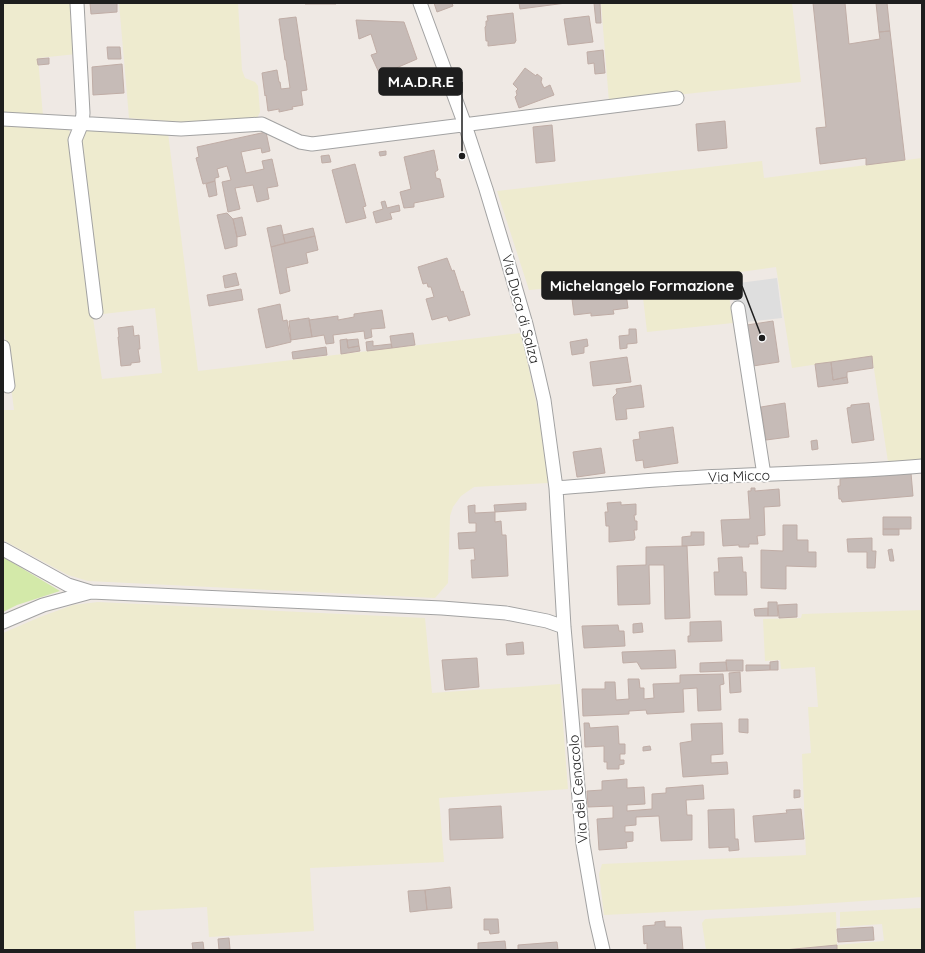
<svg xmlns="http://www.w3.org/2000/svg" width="925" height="953" viewBox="0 0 925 953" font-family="Quicksand,sans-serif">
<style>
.farmland{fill:#eeebcf}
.grass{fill:#d3e9a9}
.parking{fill:#dedede}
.building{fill:#c6bbb7;stroke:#c0ada6}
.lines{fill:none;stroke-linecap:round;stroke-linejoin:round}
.minor-casing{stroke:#a2a2a2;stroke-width:15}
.minor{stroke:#fff;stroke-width:13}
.labels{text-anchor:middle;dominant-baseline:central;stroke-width:4;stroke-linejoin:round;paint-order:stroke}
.street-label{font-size:14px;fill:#1e1e1e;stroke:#fff}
.leader{fill:none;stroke:#1e1e1e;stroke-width:1.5}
.callout-dot{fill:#1e1e1e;stroke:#fff;stroke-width:1.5}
.callout{fill:#1e1e1e;stroke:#1e1e1e;stroke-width:1.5}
.callout-label{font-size:15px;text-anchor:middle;font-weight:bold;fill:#fff}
</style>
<rect width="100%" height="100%" fill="#efe9e4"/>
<path class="farmland" d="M3 3H73L77 54 38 58 43 116 3 114Z
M119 3H238L242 70 245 78 255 82 258 86 260 112 257 118 192 123 129 118Z
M601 3H792L801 82 609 102Z
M3 123 69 127 93 318 102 379 162 373 155 308 103 314 81 138 85 130 168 133 198 371 521 333 539 415 548 483 474 487 461 496 453 507 450 516 448 583 435 598 88 581 68 575 3 540V410H14L3 322Z
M922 158V460L888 462 872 356 792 368 776 267 726 274 733 323 647 332 641 280 529 290 497 191 762 161 764 178Z
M98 602 425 618 432 693 560 684 568 789 439 798 444 862 310 868 314 931 209 937 207 907 134 911 136 950H3V633L40 617 73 605Z
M922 610V897L788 906 604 915 599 874 602 864 806 855 802 754 811 753 808 707H818L815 667 781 669 780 660 765 661 763 619 801 618 802 614Z
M922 908V950H837V945L784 950H706L702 923 705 919 836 912 837 945 884 941 882 924 840 927V912Z"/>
<path class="grass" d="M3 557 60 591 17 605 3 612Z"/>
<path class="parking" d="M777 278 782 318 737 323 731 284Z"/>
<path class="building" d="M90 3H117V12L91 14Z
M305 3H336V4H305Z
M434 3H452L453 6 437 12Z
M519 3H566L520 9Z
M594 3H600L601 23H596Z
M813 3H845L849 44 880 39 879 32 890 31 905 160 866 165V158L820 164 816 128 826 127Z
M876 3H887L890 31 879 32Z
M513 13 516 41 515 42V43L488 46V41H486L485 27 486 26V21H488L487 16Z
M589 16 593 42 568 45 564 19Z
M296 17 307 90 301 91 303 105 292 107 293 109 279 112V109L268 111 266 95 265 96 262 73 277 70 279 82H280L281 89 290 88 286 60H285L279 19Z
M356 20 404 22 417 59 380 75 371 55 377 53 371 34 359 39Z
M107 47H120L121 59H108Z
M603 50 605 73 595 74 594 63 588 64 587 52Z
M49 58V64L38 65 37 59Z
M122 64 124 93 93 95 92 67Z
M525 68 536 76 537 74 542 78 541 82 544 88 550 85 554 95 519 108 515 97 517 95 516 91 518 89 513 84Z
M725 121 727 148 698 151 696 124Z
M552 125 555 161 536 163 533 127Z
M266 132 270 151 262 153 261 148 241 152 246 173 264 169 262 161 272 159 278 186 267 188 269 199 257 202 253 185 235 188 240 209 228 212 222 182 231 180 227 166 217 169 219 177 215 178V181L203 184 196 158 199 157 197 147Z
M434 150 438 170 435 172 436 178 440 179 444 197 414 203V207L404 208 400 192 411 189 404 157Z
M386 151V155L380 156 379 152Z
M329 155 331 162 322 163 321 156Z
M355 164 366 206 363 207 366 218 346 223 332 170Z
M215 181 217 195 209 197 206 184Z
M385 201 387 208 399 205 400 211 390 213 392 219 376 223 373 212 383 209 381 202Z
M227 213 233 219 237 237V246L225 249 217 215Z
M242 217 246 235 237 237 233 219Z
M281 225 285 243 271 247 267 228Z
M313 228 315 236 285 243 283 235Z
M315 236 318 250 306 253 308 263 286 268 290 291 280 294 271 247Z
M447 258 452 271 454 270 461 292 463 291 470 315 449 321 447 316 432 320 426 299 434 297 431 287H428L427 283 423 284 418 267Z
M236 273 239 285 225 288 223 276Z
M620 286 621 293H626L628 308 613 310 614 314 591 316V313L574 315 572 299 599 295 598 289Z
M241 289 243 300 209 306 207 295Z
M280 304 283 321 287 320 291 342 266 348 258 309Z
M382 310 385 328 371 329 372 337 365 339 364 331 333 335 334 343 326 344 324 335 312 337 309 320 338 316V320L354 317V314Z
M309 318 312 337 291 340 289 321Z
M773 321 779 362 753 366 747 325Z
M133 326 134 336 139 335 140 349H138L140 362 131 363V365L121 366 118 337H119L118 328Z
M629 329H636L637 343 627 344V348L620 349 619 336 629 335Z
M413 333 415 345 392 348 390 336Z
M347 339 348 348 359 346 360 351 341 354 340 340Z
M358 339 359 346 348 348 347 340Z
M587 339 588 346 584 347V353L572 355 570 342Z
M373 341V346L391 344 392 348 367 351 366 342Z
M326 347 327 355 293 359 292 352Z
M872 356 873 368 847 372V377L833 380 831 362Z
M627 357 631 382 593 386 590 362Z
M831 362 833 380 847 377 848 383 818 387 815 364Z
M641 385 644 407 626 409 627 419 616 420 613 397 617 393 616 389Z
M785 403 789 437 766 440 761 407Z
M869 403 874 440 852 443 847 408 851 407V405Z
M673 427 678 463 644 468 643 460 636 461 633 440 640 439 639 432Z
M817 440 818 449 812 450 811 441Z
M601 448 605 473 577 477 573 452Z
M911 473 913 496 842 502 841 499H839L838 486H840V479Z
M751 488H755V491L779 489 780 506 764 507 765 535 757 536 758 544H749V547H739V545L723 546 721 520 750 519 748 491H751Z
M621 502V505L636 504V515H634L635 521H637V530H634L635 538 634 540 609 542V526H606L605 512H608L607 503Z
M526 503V510L495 512 494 505Z
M475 505V513L495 512V522L501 521 502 535H506L508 576 472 578 471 560H475L474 548 459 549 458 533 476 532V523H469L468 506Z
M883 517H911V529H883Z
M783 525H797V540H808V552H816V567L786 566V589L761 588V550L783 551Z
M883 529H899V535H883Z
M691 532H704V545L682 546V537L691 536Z
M872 538V551H876L875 568H867V552H848L847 539Z
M687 546 690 618 665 619 664 565H649L650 604 618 605 617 566 646 565V547Z
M892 549 894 561H890L888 550Z
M742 557 743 572H746L747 595H715L714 572H719L718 558Z
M768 602H777L778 616H768Z
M797 604V617L779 618 778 605Z
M768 608V616H755L754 609Z
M721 621 722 641 688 642V636H690V622Z
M642 623 643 632 633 633V624Z
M618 625 619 631H624L625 646 584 648 582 626Z
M523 642 524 654 507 655 506 644Z
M675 650 676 668 641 669 640 667 637 662 623 663 622 652Z
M477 658 479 687 445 690 442 660Z
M726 660H743V671H727Z
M778 661V670H770V662Z
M726 662 727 671 700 672V663Z
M746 665H770V670L746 671Z
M740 672 741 692 730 693 729 673Z
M723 674 724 684 720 685 721 710 698 711 697 688 683 689 684 712 647 714 646 710 629 711V714L583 716 582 689H605V682H615L616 700 629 699 628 679H639L640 688H644V699L654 698 653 684 680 683V675Z
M739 719H748V733L739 732Z
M584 723H589L590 728 618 726 619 744H625V754H620V760H624V764L619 765V769H607V762H604V746L585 747Z
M722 723 723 754 711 755V763L727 762 728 774 683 777 680 743 692 741 691 724Z
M650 746 651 750 643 751V747Z
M627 779V788L644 787 645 804 627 805V811L652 809V794L666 793V788L703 785 704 799 686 800 687 815H692V840L661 841 659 816 636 817V825L625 826V832H633V841L626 842 627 848 599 850 597 819 613 818V806L588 807 587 791 602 790V781Z
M794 790H800V797L794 798Z
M501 806 503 838 450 840 449 809Z
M734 809 735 839H738L739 850 729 851V847L709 848 708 810Z
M801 809 804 839 755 842 753 816 787 813 786 810Z
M450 887 452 908 427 910 425 890Z
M425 890 427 910 410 912 408 891Z
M484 919H498L499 933 490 934 489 930H484Z
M665 921V927H681L683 950H647V943L644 944 643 926 655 925V922Z
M873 927 874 940 838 942 837 929Z
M229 938 230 949 219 950 218 939Z
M505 941 506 950H478V943Z
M203 942 204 950H193L192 943Z
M557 942 558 950H518V945Z
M837 945V950H784Z"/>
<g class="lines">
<g class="minor-casing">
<path id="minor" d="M77 3 83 113 82 123 75 140 96 312
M420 3 465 125 486 189 505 252 526 324 536 365 544 400 556 488 564 627 583 844 596 920 603 950
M3 119 181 129 262 124 300 142 312 144 677 98
M738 308 764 475
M3 347 8 386
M556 488C600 485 645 480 689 478 767 473 844 473 922 466
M3 549 68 585 91 592
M3 622 43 605 91 592 442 608 506 613 547 621 564 627"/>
</g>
<use href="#minor" class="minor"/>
</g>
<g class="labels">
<g class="street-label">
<text transform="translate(521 309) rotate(75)">Via Duca di Salza</text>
<text transform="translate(739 476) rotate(-2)">Via Micco</text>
<text transform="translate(578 789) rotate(-95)">Via del Cenacolo</text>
</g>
</g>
<path class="leader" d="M462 156L462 82M762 338L742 286"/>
<g class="callout-dot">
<circle cx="462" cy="156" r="4"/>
<circle cx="762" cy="338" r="4"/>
</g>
<g class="callout">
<rect x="379" y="68" width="83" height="27" rx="4"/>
<rect x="542" y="272" width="200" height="27" rx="4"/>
</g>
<g class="callout-label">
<text x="421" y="87">M.A.D.R.E</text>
<text x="642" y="291">Michelangelo Formazione</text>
</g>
<rect width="925" height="953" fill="none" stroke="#1e1e1e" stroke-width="8"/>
</svg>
